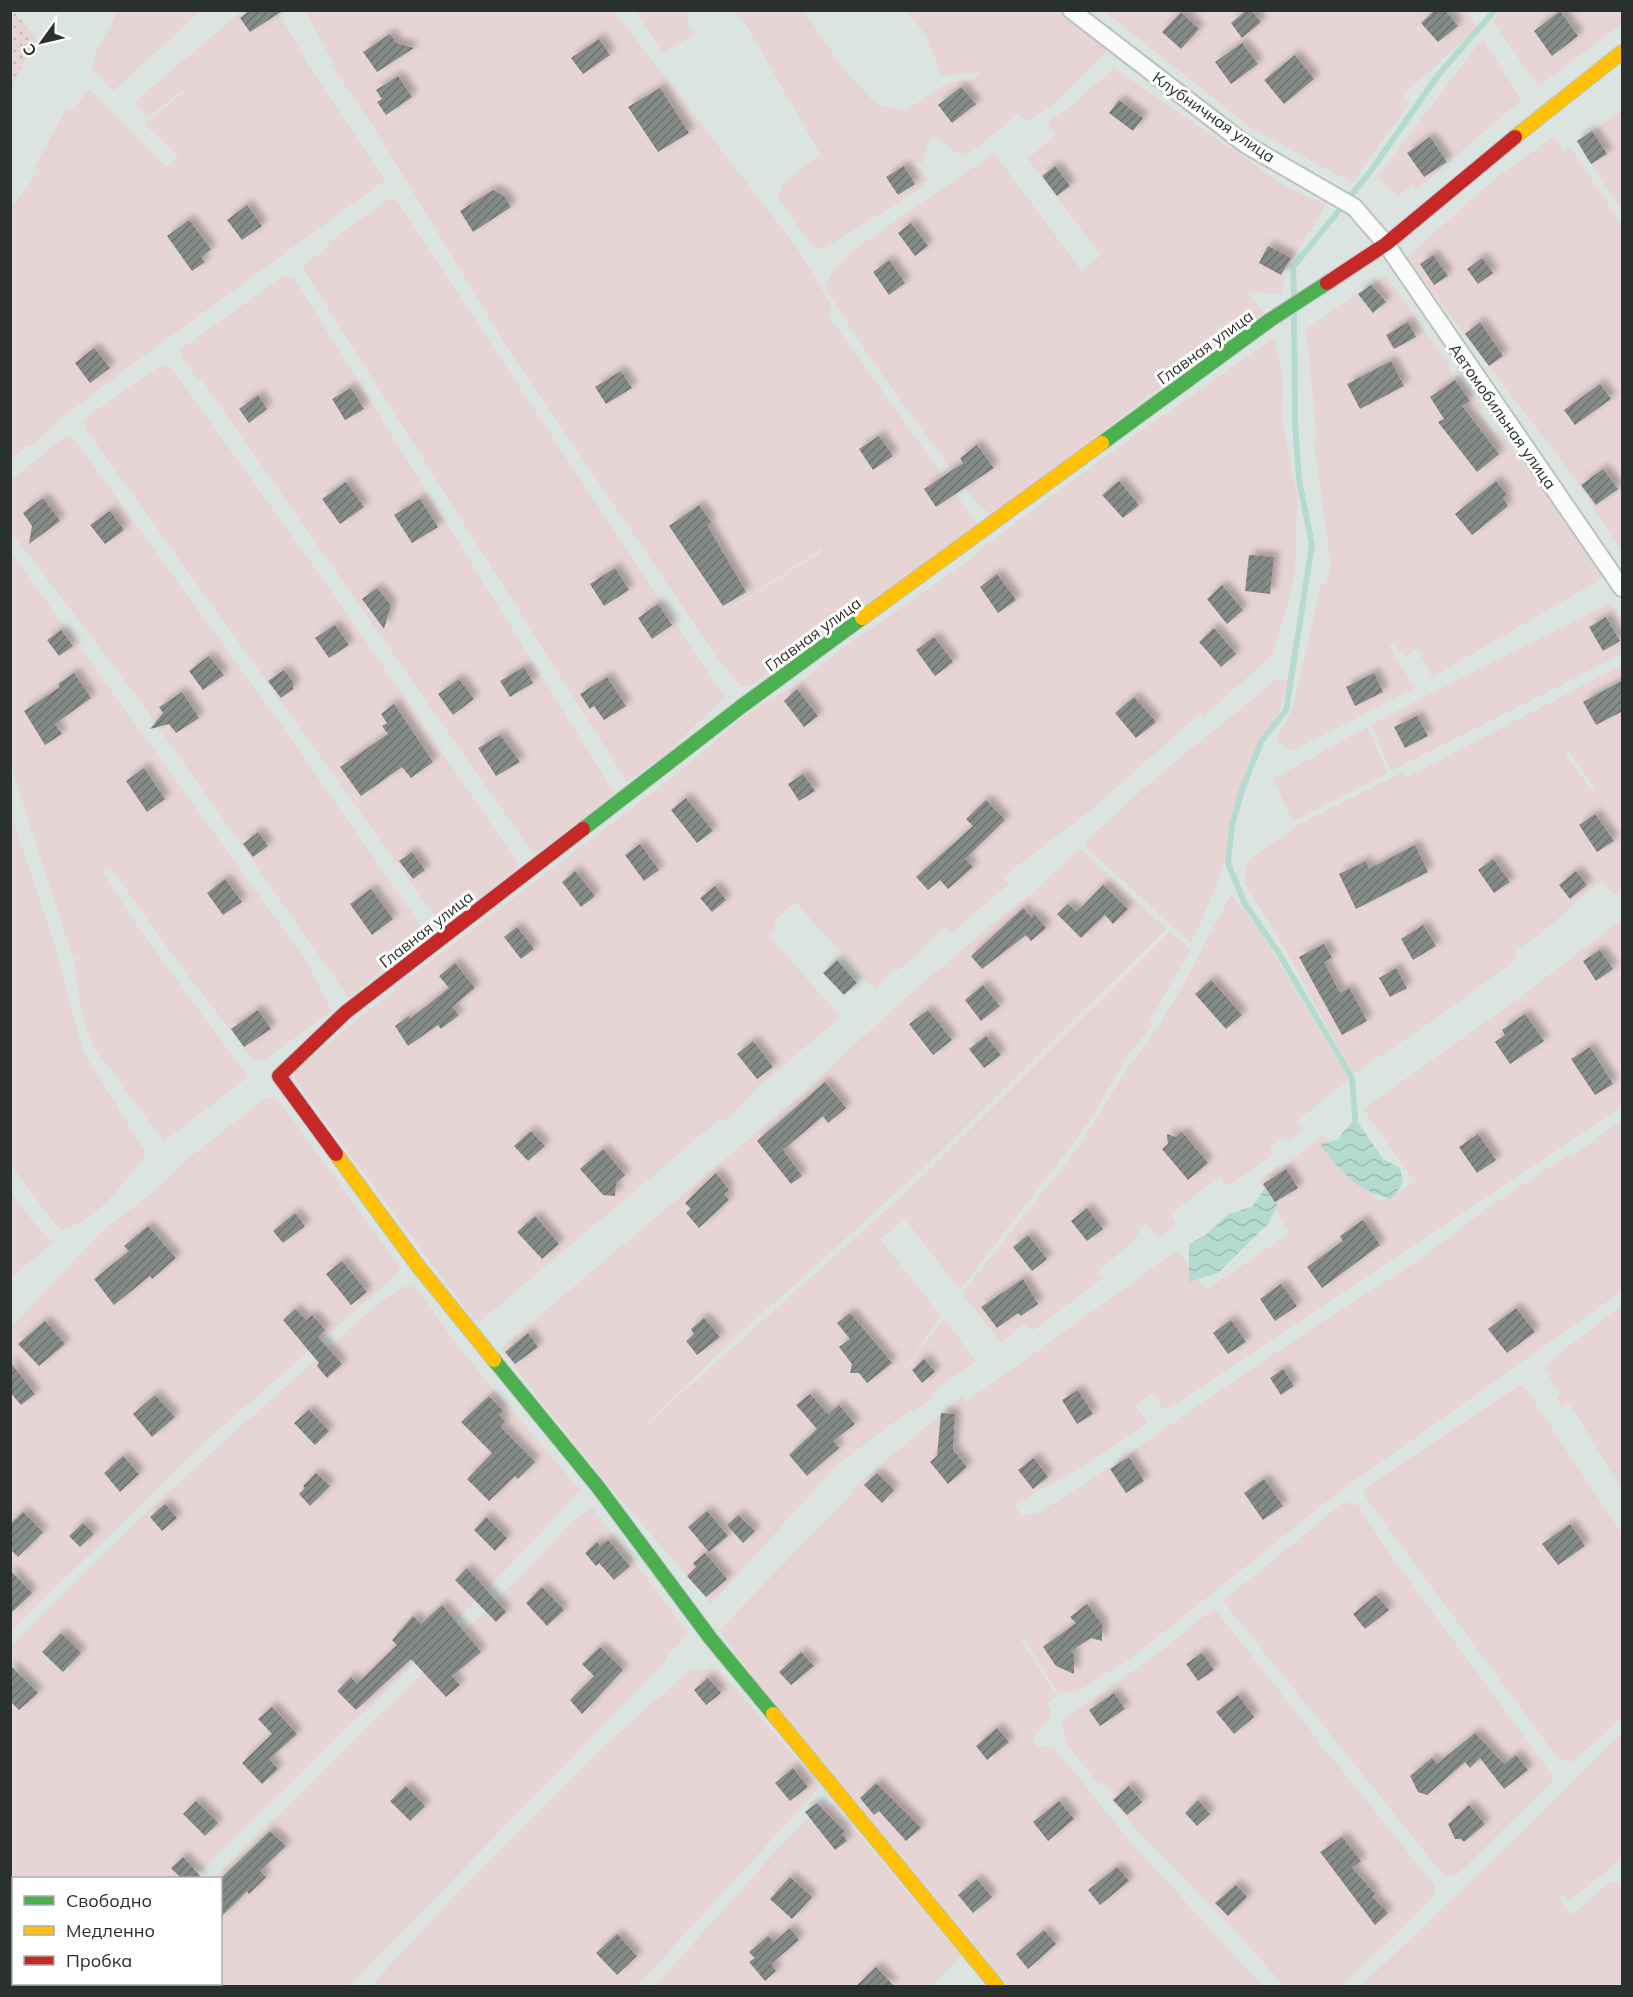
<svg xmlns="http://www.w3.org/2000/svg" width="1633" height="1997" viewBox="0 0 1633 1997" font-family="Mulish,sans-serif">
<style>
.grass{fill:url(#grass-dots)}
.garden{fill:#e6d5d4;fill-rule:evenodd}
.water{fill:url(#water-waves)}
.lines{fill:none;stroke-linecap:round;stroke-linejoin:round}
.stream{stroke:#b5dbd0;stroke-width:6}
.building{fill:url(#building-hatch);filter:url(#shadow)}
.street-casing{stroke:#bbc2bf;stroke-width:20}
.fast-casing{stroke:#bbc2bf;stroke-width:16}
.slow-casing{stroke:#bbc2bf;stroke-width:16}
.jam-casing{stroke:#bbc2bf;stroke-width:16}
.street{stroke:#fafbfa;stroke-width:16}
.fast{stroke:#4caf50;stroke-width:14}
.slow{stroke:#ffc107;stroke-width:14}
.jam{stroke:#c62828;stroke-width:14}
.labels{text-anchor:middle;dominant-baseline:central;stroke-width:6;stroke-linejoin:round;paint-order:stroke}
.street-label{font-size:16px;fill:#2a302e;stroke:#fff}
</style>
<defs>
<pattern id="grass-dots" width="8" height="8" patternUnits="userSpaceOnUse" patternTransform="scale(1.5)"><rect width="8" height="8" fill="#e6d5d4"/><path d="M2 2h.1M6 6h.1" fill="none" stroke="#c5b7b6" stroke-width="1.8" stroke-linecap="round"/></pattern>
<pattern id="water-waves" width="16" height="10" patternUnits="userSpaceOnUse" patternTransform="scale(1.5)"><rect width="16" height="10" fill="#b5dbd0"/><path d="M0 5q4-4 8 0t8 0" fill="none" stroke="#9cbcb3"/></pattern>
<pattern id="building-hatch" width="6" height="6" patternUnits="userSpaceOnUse" patternTransform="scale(1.5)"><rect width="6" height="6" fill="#858b88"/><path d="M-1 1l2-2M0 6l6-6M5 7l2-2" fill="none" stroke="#6d7270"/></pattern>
<filter id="shadow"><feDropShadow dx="5.5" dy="-5.5" stdDeviation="3" flood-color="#0004"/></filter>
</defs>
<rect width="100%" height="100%" fill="#dce4e1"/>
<path class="grass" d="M13 11 36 38 11 89 10 11Z"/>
<path class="garden" d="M1466 10 1477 28 1402 96 1409 104 1352 183 1251 128 1104 11Z
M118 11V10L201 11 113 91 91 67 96 61 92 60Z
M242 11H286L280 15 307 62 385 180 131 365 60 419 31 447 28 445 11 459V211L12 208 46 245 12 207 36 174 40 175 35 167 65 110 73 109 90 89 166 167 179 157 144 124 232 53 147 118 134 102Z
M305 11H614L795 245 832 306 828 315 978 525 752 685 742 687 718 659 505 344 373 126 331 65 333 63ZM821 549 823 551 732 608V607Z
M636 11H686L689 27 695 34 663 53Z
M734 11H804L844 70 875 103 905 111 947 83 974 79 980 72 942 76 925 34 906 11H1063L1108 50 1052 106 1027 121 1018 114 975 149 962 156 931 135 922 164 915 162 929 180 911 195 824 248 814 247 808 241 778 196 783 183 820 154 741 16 737 17Z
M1500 11H1622V24L1538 86 1493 22Z
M1483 38 1521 100 1416 190 1412 185 1398 196 1377 177Z
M1114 68 1285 186 1326 205 1289 265 1281 294 1248 292 1264 313 1232 339 1220 326 1188 366 993 515 978 505C926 433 869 363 825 286L837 265 850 257 848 254 994 153 1082 271 1101 255 1028 159 1056 134 1047 122 1068 109Z
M1622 111V210L1576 141Z
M1553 137 1563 151 1570 147 1622 225V552L1577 481 1406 258 1491 182Z
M395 198 724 697 668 752 627 782 304 270 303 265 329 247 328 243 386 201Z
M1385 275 1449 365 1453 377 1457 374 1482 407 1478 411 1495 433 1499 431 1546 493 1603 578 1432 677 1417 648 1405 657 1393 643 1389 647 1415 688 1291 751 1276 740 1293 708 1321 585 1326 584 1331 566 1314 443 1313 439 1317 438 1306 329Z
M284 276 294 278 615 794 538 853 532 852 202 380 199 382 182 357 181 351 185 346Z
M1274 338 1283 381 1282 420 1297 494 1295 571 1290 596 1272 655 1203 717 1200 713 1091 810 1003 877 1009 884 951 933 945 926 913 959 896 971 894 968 875 989 795 902 774 921 776 929 769 936 841 1017 756 1088 726 1122 721 1118 482 1320 473 1319 297 1083 293 1073 398 986 679 772 738 721 766 701 798 684 840 650 977 555 976 553C1074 477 1172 409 1274 338Z
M162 365 171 367 327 585 516 860 519 868 445 924 439 922 85 428 84 422 88 416Z
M66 436 74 439 285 730 424 930 423 937 349 998 133 691 11 532V480Z
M10 551 306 960 332 1011 264 1060 254 1061 182 968 111 868 102 871 136 924 248 1077 164 1141 93 1046 82 1015 74 962 80 956 73 958 11 766Z
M1611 603 1622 620V654L1391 771 1371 724Z
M1622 665V892L1614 895 1601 880 1545 930 1514 952 1517 959 1421 1029 1353 1074 1285 949 1245 884 1246 862 1297 826 1402 773 1406 778ZM1569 751 1595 788 1592 791 1565 754Z
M1288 679 1279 714 1262 741 1231 819 1229 844 1216 887 1191 943 1086 847 1088 845 1085 842 1154 779 1276 680Z
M1368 727 1387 773 1293 821 1273 779Z
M10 812 52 936 83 1051 145 1151V1156C122 1185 99 1219 62 1230L54 1223 11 1165Z
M1080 848 1166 929 934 1158 787 1292 759 1315 624 1445 916 1183 1138 963 1158 982 1139 962 1170 931 1191 950 1149 1021 1152 1025 1127 1056 1093 1116 1075 1141 960 1290 905 1219 880 1239 941 1316 890 1389 944 1318 976 1361 931 1393 934 1398 914 1411H909L837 1465 711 1604 598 1473 500 1349 803 1093 893 1009 1005 913 1029 896Z
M1231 894 1262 934 1349 1079 1297 1121 1303 1131 1290 1140 1285 1135 1269 1148 1274 1154 1228 1186 1220 1176 1171 1214 1176 1224 1158 1238 1145 1223 1134 1240 1098 1272 1103 1278 1032 1331 1024 1324 1001 1343 962 1293 1078 1148 1128 1067 1148 1042 1181 989Z
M1622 919V1106L1174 1405 1164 1410 1153 1393 1135 1405 1147 1423 1092 1461 1014 1505 1022 1516 1038 1513 1085 1484 1276 1352 1299 1339 1298 1337 1419 1260 1486 1209 1568 1155 1570 1158 1622 1119V1291L1340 1491 1135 1655 1080 1690 1059 1695 1024 1638 1021 1640 1057 1696 1047 1703 1052 1715 1033 1739 1038 1747 1053 1746 1130 1841 1262 1986H1009L754 1678 719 1630 850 1496H854L850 1491 961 1397 966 1401 987 1387 1178 1250 1206 1290 1290 1233 1259 1181 1279 1165 1282 1168 1323 1135 1379 1202 1415 1182 1363 1109 1522 996Z
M276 1097 400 1267 397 1274 208 1439 11 1631V1327L102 1231 152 1193 191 1156 266 1098Z
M11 1190 22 1209 53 1243 11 1277Z
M413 1284 463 1353 580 1490C460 1624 323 1749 194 1878H14V1984H85L82 1986H11V1646C107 1546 209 1454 313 1362 336 1343 386 1290 413 1284Z
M1622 1306V1490L1569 1402 1561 1407 1557 1397 1563 1393 1557 1390 1545 1369 1557 1355Z
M1518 1386H1524L1622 1534V1717L1574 1761H1563L1556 1756 1364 1495 1365 1488Z
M1344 1502 1359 1506 1386 1549 1551 1773 1553 1780 1458 1874 1448 1877 1441 1872 1223 1601Z
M592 1507 688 1632 678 1646 666 1655 668 1659 349 1986H102L105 1984H220V1878H214L533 1564 571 1522Z
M1214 1608 1318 1740V1745L1331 1756 1434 1885 1436 1891 1431 1900 1342 1986H1284L1241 1937 1140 1833 1111 1800 1113 1795 1103 1783H1098L1068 1746 1062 1726 1066 1717 1155 1656Z
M718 1669 821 1786 637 1986H371L470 1879 602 1748 689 1671Z
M1622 1733V1858L1569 1901 1562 1894 1559 1898 1571 1915 1611 1882H1618L1622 1886V1986H1361C1449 1901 1539 1817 1622 1733Z
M833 1803 961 1956 931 1986H655L783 1843 812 1815Z"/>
<path class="water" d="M1355 1118 1383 1159 1400 1168 1403 1183 1391 1200C1353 1187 1344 1176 1320 1144L1337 1140Z
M1267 1185 1280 1198 1269 1223 1218 1273 1189 1282V1244L1206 1235 1228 1214 1252 1207Z"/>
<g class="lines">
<path class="stream" d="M1294 299 1293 267 1370 172 1439 74 1495 10
M1294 309 1295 423 1299 480 1312 545 1286 710 1261 742 1242 790 1232 826 1228 863 1245 904 1278 952 1352 1078 1355 1118"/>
</g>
<path class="building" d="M250 10H284L250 32 240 18Z
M1247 10H1251L1261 22 1242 38 1231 23Z
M1435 10H1445L1458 26 1438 42 1421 23Z
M1560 11 1578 36 1552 56 1534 31Z
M1181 12 1199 29 1181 49 1162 32Z
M390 34 396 43 414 48 377 72 363 52Z
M599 39 610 55 583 74 571 58Z
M1242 43 1258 64 1231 84 1215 62Z
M1295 55 1314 79 1284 104 1264 80Z
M398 76 412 97 386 115 377 102 382 99 376 90Z
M961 87 976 104 952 123 938 105Z
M660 88 689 133 658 152 628 107Z
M1119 100 1143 118 1133 131 1109 113Z
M1592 131 1607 154 1591 164 1577 141Z
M1430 137 1447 162 1424 177 1407 153Z
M904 166 915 184 898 195 886 177Z
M1055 166 1070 186 1057 196 1042 176Z
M493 190 504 196 511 207 473 232 460 211Z
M247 205 262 226 242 240 227 220Z
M189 220 211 249 201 257 205 262 192 271 167 236Z
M911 223 928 246 915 256 898 233Z
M1268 246 1291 258 1281 275 1259 263Z
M1433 255 1448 276 1434 285 1420 264Z
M1482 258 1493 273 1478 284 1467 269Z
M889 260 905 283 889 295 873 272Z
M1371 285 1386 302 1373 313 1358 294Z
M1408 322 1416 337 1394 349 1386 335Z
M1480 322 1503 356 1489 366 1465 334Z
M94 348 110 368 90 383 75 363Z
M1391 361 1404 386 1360 409 1347 384Z
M621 371 632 388 606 404 595 387Z
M1455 380 1470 401 1462 406 1499 454 1477 472 1438 422 1444 419 1430 397Z
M1600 384 1611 399 1575 425 1564 410Z
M351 388 364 409 345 420 332 399Z
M258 395 267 409 249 423 239 409Z
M879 436 893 456 873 470 859 449Z
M977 445 994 468 936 507 924 489 963 463 960 458Z
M1603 469 1618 489 1596 505 1581 485Z
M1119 481 1139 505 1123 518 1102 495Z
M1496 481 1507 495 1503 498 1508 506 1472 535 1455 514Z
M346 482 364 507 340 524 322 499Z
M43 498 60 521 29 544 32 526 23 513Z
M420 499 438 527 412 543 394 515Z
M699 505 711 522 707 525 746 592 723 606 669 526Z
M110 511 124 530 105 544 90 525Z
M1249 555 1274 557 1270 594 1245 591Z
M615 568 629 590 604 606 590 584Z
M997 574 1016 600 998 613 980 587Z
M1222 585 1243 610 1227 624 1207 599Z
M377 588 391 605 384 629 362 599Z
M658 604 672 625 652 639 638 618Z
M1606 617 1620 641 1603 651 1589 627Z
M335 625 349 645 329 658 315 638Z
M1214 628 1236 654 1221 667 1199 642Z
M61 630 73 646 59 656 47 640Z
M934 637 953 662 935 676 916 650Z
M209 656 224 675 203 690 189 671Z
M524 667 533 683 510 697 500 681Z
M284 670 293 682V689L281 698 268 681Z
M74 673 91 698 55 724 62 734 45 745 24 711 60 687 58 684Z
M1374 673 1383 692 1355 706 1346 687Z
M607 677 626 706 604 720 594 706 590 709 580 694Z
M459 679 474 699 453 715 438 694Z
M1623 680V711L1596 725 1583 702Z
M797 689 818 716 804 727 784 701Z
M182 692 199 718 176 733 169 724 150 729 163 713 159 707Z
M1134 697 1156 722 1136 738 1115 713Z
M394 704 433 762 411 778 402 767 361 796 340 767 388 734 382 726 387 723 381 714Z
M1417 716 1428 736 1405 748 1394 727Z
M500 735 520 762 496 776 478 748Z
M144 768 165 799 147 812 126 781Z
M803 774 815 791 799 801 788 784Z
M686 798 713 831 697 843 671 810Z
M986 800 1005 820 965 859 973 867 948 889 940 880 928 890 916 877 973 826 966 819Z
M1595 814 1614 841 1597 852 1579 825Z
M258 832 268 846 253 857 243 844Z
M640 844 659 870 644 881 625 855Z
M1415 845 1428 872 1356 909 1339 874 1366 861 1369 869Z
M412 852 425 870 413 879 399 861Z
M1493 859 1510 882 1494 893 1478 870Z
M575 871 595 896 581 907 562 882Z
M1576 871 1587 885 1570 899 1559 885Z
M225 879 242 902 223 915 207 893Z
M1103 885 1128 909 1113 924 1105 915 1081 938 1057 914 1068 904 1077 912Z
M715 886 726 900 712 912 700 898Z
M371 889 393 919 372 935 350 904Z
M1023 908 1031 917 1034 914 1046 928 1031 941 1026 935 982 969 971 956Z
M1423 925 1436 946 1413 960 1401 939Z
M517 927 534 949 521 959 504 937Z
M1324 944 1332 958 1324 962 1340 993 1349 988 1367 1021 1342 1035 1299 957Z
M1600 950 1613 969 1596 981 1583 961Z
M837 960 857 983 844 995 823 973Z
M455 963 475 988 452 1007 459 1015 441 1029 438 1025 408 1046 395 1026 409 1016 410 1019 449 988 439 976Z
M1396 968 1407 988 1390 997 1379 978Z
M1211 980 1242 1015 1226 1029 1195 994Z
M983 985 1000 1006 981 1021 965 1000Z
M258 1010 271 1029 244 1047 231 1029Z
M928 1010 952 1040 933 1055 909 1024Z
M1525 1014 1544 1041 1510 1064 1495 1042 1505 1035 1502 1030Z
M986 1036 1001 1055 984 1068 969 1049Z
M753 1041 773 1067 757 1079 737 1054Z
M1590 1047 1613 1084 1595 1095 1571 1059Z
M825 1082 846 1108 828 1123 823 1116 783 1150 802 1176 791 1184 757 1141Z
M531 1131 545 1146 528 1161 514 1146Z
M1182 1132 1208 1163 1188 1180 1162 1149 1168 1144 1167 1134 1176 1137Z
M1478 1134 1496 1160 1477 1173 1459 1147Z
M603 1149 625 1175 616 1183 615 1196 603 1195 580 1169Z
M1286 1169 1298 1188 1275 1202 1263 1184Z
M716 1173 729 1190 724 1194 729 1200 699 1228 686 1213 691 1209 685 1203Z
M1087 1208 1103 1229 1087 1241 1071 1221Z
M295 1213 305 1226 283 1243 273 1231Z
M535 1216 559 1244 542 1259 517 1232Z
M1363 1220 1380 1245 1322 1288 1307 1267 1343 1241 1340 1236Z
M148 1226 176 1258 152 1279 150 1276 114 1305 94 1279 129 1251 124 1246Z
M1028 1235 1047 1259 1032 1271 1013 1247Z
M342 1261 367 1292 351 1305 326 1274Z
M1023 1279 1038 1304 1021 1316 1018 1313 997 1328 981 1307Z
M1281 1284 1297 1306 1275 1321 1260 1299Z
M1516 1308 1535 1332 1507 1353 1488 1329Z
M295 1309 306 1320 312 1315 325 1330 318 1337 342 1364 327 1378 317 1366 319 1363 283 1320Z
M850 1313 892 1363 867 1383 859 1373H850L852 1364 839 1347 850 1339 837 1323Z
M704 1318 720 1337 697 1355 686 1341 694 1334 691 1329Z
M1231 1320 1246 1342 1228 1354 1213 1333Z
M45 1321 65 1344 39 1366 18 1344Z
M528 1333 538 1347 515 1364 505 1352Z
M924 1359 935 1372 922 1383 912 1370Z
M10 1362 35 1394 21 1405 10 1392Z
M1283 1369 1294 1386 1281 1395 1270 1378Z
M1078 1390 1093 1414 1077 1424 1062 1400Z
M810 1394 828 1414 839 1405 855 1424 833 1441 839 1448 807 1476 789 1455 817 1429 796 1405Z
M155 1395 175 1417 152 1437 133 1414Z
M489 1396 503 1411 499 1415 505 1421 500 1426 535 1462 518 1479 515 1476 489 1501 467 1479 492 1453 461 1422Z
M309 1410 329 1431 315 1445 294 1423Z
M941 1413 955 1414 953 1450 967 1467 948 1484 930 1462 937 1456Z
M123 1456 139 1474 120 1492 104 1473Z
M1129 1457 1144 1481 1126 1493 1110 1469Z
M1034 1458 1048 1477 1033 1489 1018 1470Z
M316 1473 330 1486 310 1506 299 1494 305 1488 303 1486Z
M877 1473 894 1490 882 1503 864 1485Z
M1264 1479 1283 1506 1263 1520 1244 1493Z
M165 1504 177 1518 162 1531 150 1517Z
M707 1511 728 1536 709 1552 688 1527Z
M23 1512 43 1532 18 1557 10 1549V1524Z
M738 1515 755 1531 743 1543 727 1525Z
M486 1517 507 1538 495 1551 474 1530Z
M83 1523 94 1534 80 1547 69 1536Z
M1570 1524 1585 1546 1558 1565 1542 1544Z
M608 1540 630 1566 614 1580 599 1563 596 1566 585 1553 597 1542 600 1546Z
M705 1553 727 1579 706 1597 687 1576 696 1567 693 1563Z
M467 1568 506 1612 496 1622 455 1580Z
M10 1570 32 1593 10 1614Z
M542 1587 564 1610 547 1626 526 1603Z
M1376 1595 1389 1610 1365 1629 1353 1614Z
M1087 1604 1102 1624V1641L1091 1638 1071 1651 1074 1655V1674L1056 1666 1043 1647 1076 1623 1070 1617Z
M442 1605 481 1652 452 1676 460 1685 446 1697 411 1659 356 1710 337 1691 351 1677 357 1684 397 1645 392 1640 413 1616 421 1624Z
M61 1633 81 1653 63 1672 42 1652Z
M600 1647 623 1670 582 1714 570 1700 594 1676 582 1664Z
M801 1652 814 1666 791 1685 779 1672Z
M1202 1653 1214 1670 1198 1681 1186 1664Z
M10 1665 38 1693 19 1710 10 1701Z
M708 1678 721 1693 706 1705 694 1690Z
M1114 1693 1125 1709 1100 1726 1089 1710Z
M1238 1695 1254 1717 1234 1734 1216 1712Z
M272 1707 297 1734 269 1759 278 1769 262 1784 242 1763 272 1734 258 1719Z
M997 1728 1009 1742 987 1760 976 1746Z
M1475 1733 1504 1764 1516 1755 1528 1770 1504 1789 1480 1758 1470 1768 1465 1762 1427 1795 1418 1792 1410 1776 1432 1758 1437 1764Z
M793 1768 808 1787 790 1801 775 1783Z
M876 1783 921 1828 906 1841 879 1811 874 1815 860 1798Z
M406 1786 425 1806 410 1821 390 1801Z
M1129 1786 1142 1802 1127 1815 1113 1800Z
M1198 1800 1210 1814 1197 1826 1185 1813Z
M196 1801 218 1823 205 1836 183 1814Z
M1059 1801 1074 1819 1048 1841 1033 1822Z
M817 1803 845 1832 842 1834 847 1841 835 1850 805 1812Z
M1469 1805 1485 1824 1464 1842 1461 1839H1455L1448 1824Z
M270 1831 286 1846 260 1871 266 1877 249 1894 247 1891 220 1918V1879Z
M1342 1837 1361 1861 1352 1868 1375 1894 1372 1897 1388 1913 1375 1925 1320 1852Z
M183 1857 202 1878H181L171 1868Z
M1117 1867 1129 1881 1100 1905 1088 1890Z
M790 1877 812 1897 792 1919 770 1899Z
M977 1879 992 1897 973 1913 958 1895Z
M1236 1885 1247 1897 1228 1916 1215 1903Z
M790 1928 799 1940 771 1964 776 1971 765 1981 749 1962 755 1958 749 1952 768 1936 774 1942Z
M1044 1930 1056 1944 1028 1969 1016 1954Z
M617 1934 637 1956 617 1975 596 1953Z
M876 1967 894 1986H856Z"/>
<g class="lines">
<g class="street-casing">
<path id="street" d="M1071 10 1245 144 1354 207 1386 244 1622 588"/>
</g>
<g class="fast-casing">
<path id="fast" d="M1102 443 1270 320 1327 283
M583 829 742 706 862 618
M494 1360 598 1487 711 1639 773 1714"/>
</g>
<g class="slow-casing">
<path id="slow" d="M1515 137 1622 52
M862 618 1102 443
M336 1154 418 1266 494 1360
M773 1714 997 1986"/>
</g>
<g class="jam-casing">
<path id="jam" d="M1327 283 1386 244 1515 137
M336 1154 279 1076 346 1012 583 829"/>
</g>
<use href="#street" class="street"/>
<use href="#fast" class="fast"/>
<use href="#slow" class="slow"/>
<use href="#jam" class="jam"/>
</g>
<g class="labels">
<g class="street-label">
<text transform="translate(1214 117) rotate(35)">Клубничная улица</text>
<text transform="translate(1205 347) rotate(-36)">Главная улица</text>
<text transform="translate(1503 416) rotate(55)">Автомобильная улица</text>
<text transform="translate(813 634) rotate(-36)">Главная улица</text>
<text transform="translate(426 929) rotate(-38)">Главная улица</text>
</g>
</g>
<rect width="1633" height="1997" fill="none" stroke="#2a302e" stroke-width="24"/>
<rect x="12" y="1877" width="210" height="108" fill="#ffffff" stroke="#aaacab" stroke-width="1.5"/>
<rect x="24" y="1896" width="30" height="9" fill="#4caf50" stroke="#aaacab" stroke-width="1.5"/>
<text x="66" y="1907" font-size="18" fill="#2a302e">Свободно</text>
<rect x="24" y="1926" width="30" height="9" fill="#ffc107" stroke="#aaacab" stroke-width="1.5"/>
<text x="66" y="1937" font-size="18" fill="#2a302e">Медленно</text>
<rect x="24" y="1956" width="30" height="9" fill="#c62828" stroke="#aaacab" stroke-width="1.5"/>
<text x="66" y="1967" font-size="18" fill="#2a302e">Пробка</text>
<g transform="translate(42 42) rotate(236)" stroke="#ffffff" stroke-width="4.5" paint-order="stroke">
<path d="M0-4.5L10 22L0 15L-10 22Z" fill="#2a302e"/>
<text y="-9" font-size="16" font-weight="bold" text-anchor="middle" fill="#2a302e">С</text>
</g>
</svg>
